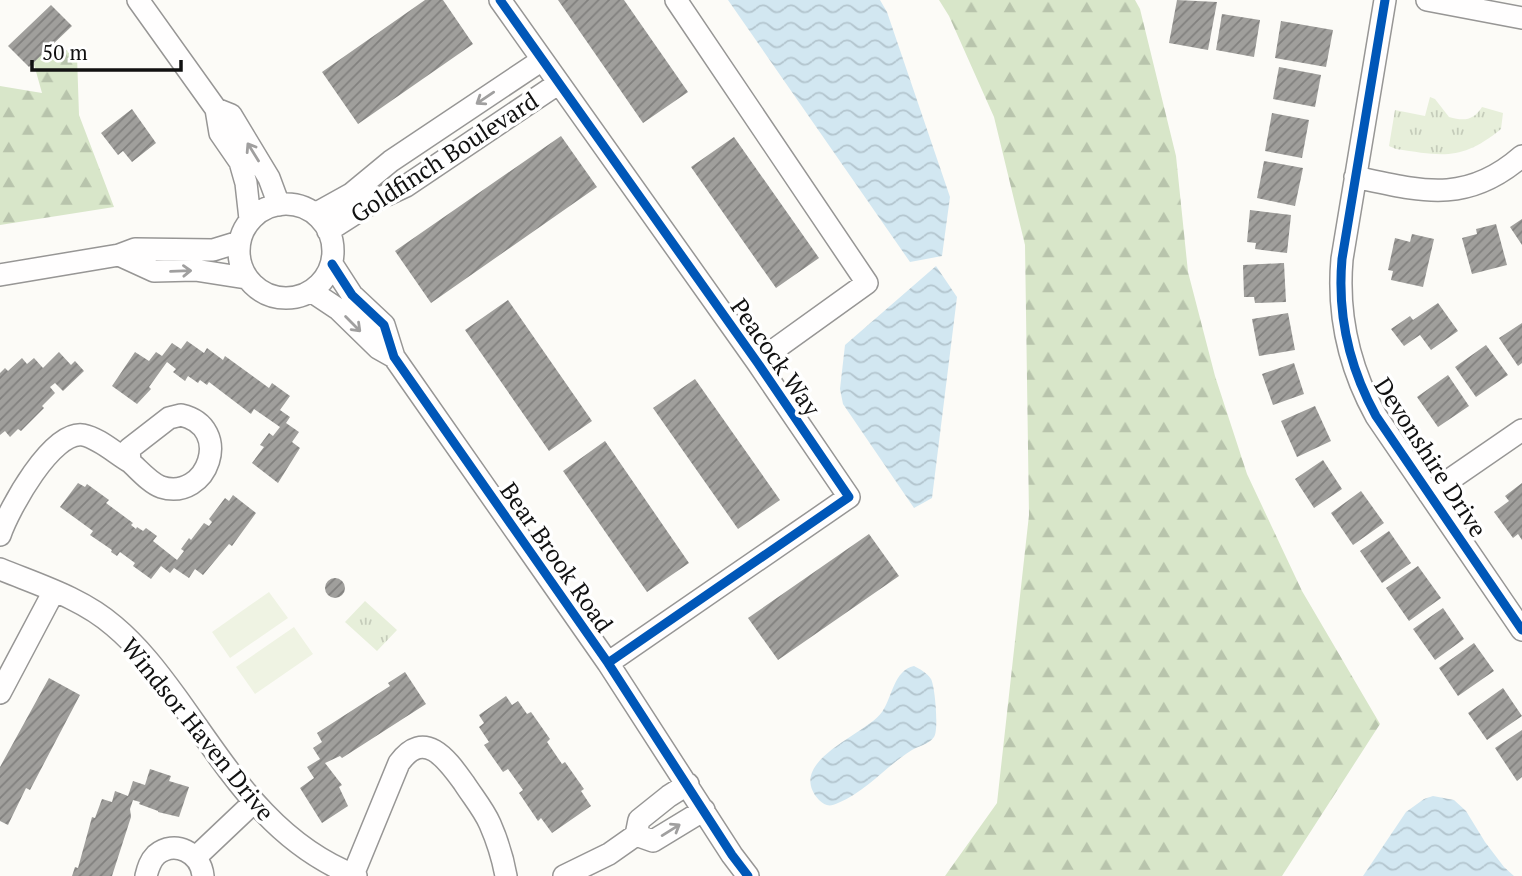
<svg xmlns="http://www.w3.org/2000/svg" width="1522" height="876" viewBox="0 0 1522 876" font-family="'PT Serif',serif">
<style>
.forest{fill:url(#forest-firs)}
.park{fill:url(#park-tufts)}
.pitch{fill:#eff3e3}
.water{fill:url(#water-waves)}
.building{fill:url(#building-hatch)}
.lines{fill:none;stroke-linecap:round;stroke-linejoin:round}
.minor-casing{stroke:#979695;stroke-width:24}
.minor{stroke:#fffefe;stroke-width:21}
.cycleway-casing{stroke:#fff;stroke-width:13}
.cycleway{stroke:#0057b8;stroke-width:9}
.oneway{stroke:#a09f9f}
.labels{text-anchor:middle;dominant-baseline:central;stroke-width:7;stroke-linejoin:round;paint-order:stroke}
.street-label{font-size:24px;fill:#111;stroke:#fff}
</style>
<defs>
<pattern id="forest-firs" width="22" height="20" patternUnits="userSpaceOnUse" patternTransform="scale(1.75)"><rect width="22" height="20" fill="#d8e6c9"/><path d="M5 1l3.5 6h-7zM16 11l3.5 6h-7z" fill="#b8c4ac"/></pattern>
<pattern id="park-tufts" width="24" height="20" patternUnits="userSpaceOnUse" patternTransform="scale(1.75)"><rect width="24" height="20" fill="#e7efda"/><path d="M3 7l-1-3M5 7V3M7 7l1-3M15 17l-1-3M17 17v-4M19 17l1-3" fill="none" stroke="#c5ccba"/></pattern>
<pattern id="water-waves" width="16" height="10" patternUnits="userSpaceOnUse" patternTransform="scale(1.75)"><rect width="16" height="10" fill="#d2e7f1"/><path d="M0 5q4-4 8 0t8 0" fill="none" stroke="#b3c5ce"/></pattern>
<pattern id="building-hatch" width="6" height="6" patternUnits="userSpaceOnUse" patternTransform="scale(1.75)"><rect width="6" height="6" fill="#a09f9c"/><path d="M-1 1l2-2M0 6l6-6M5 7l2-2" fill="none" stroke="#81807e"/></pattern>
</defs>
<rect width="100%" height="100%" fill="#fcfbf7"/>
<path class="forest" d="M939 0H1135L1140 9 1176 156 1188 272 1215 376 1247 474 1302 591 1380 724 1282 876H945L997 803 1029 515 1025 245 994 117 949 16Z
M57 45 77 56 79 115 114 207 0 225V86L42 93 30 50Z"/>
<path class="park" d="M1430 97 1435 99 1449 117C1464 121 1473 121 1482 107L1503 113 1501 129C1462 161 1443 156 1396 149L1389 146 1395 110 1425 116Z
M365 601 397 630 377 651 345 622Z"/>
<path class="pitch" d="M269 592 288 618 230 658 212 632Z
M294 627 313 654 255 694 236 667Z"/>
<path class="water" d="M728 0H880L887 12 950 197 942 256 910 262Z
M936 266 957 297 932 498 914 508 843 404 840 389 845 345Z
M914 666C920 669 927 673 931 679 935 686 939 730 934 737 929 744 919 746 912 750 886 766 867 791 838 803 830 807 825 806 819 800 784 761 866 735 882 712 892 698 894 670 914 666Z
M1433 796 1454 800 1466 811 1485 842 1504 867 1514 876H1363L1406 812 1424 799Z"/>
<path class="building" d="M425 0H443L473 44 358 124 322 72Z
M558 0H624L688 92 643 123Z
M1177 0 1217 2 1208 50 1169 43Z
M51 5 72 26 29 67 8 46Z
M1222 14 1260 20 1254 57 1216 50Z
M1281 21 1333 30 1326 67 1275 58Z
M1279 67 1321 75 1315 107 1273 99Z
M132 109 156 143 132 162 123 151 118 155 101 133Z
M1272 113 1309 120 1302 158 1265 151Z
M561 136 597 187 431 303 395 251Z
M734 137 819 258 776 288 691 167Z
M1264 161 1303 168 1295 206 1257 198Z
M1250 210 1291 215 1287 253 1255 249 1256 243 1247 242Z
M1522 219V245L1510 227Z
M1496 224 1507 265 1472 274 1462 238 1477 234 1476 229Z
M1412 234 1434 239 1423 287 1391 280 1393 271 1388 270 1395 238 1410 242Z
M1284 263 1286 302 1255 303 1254 297H1244L1243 265Z
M508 300 592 421 549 451 465 330Z
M1438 303 1458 331 1431 350 1420 335 1404 346 1391 329 1410 316 1413 320Z
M1288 313 1295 350 1259 356 1252 319Z
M1522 323V363L1518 366 1499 338Z
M187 341 204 353 207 348 223 360 225 356 269 388 272 383 290 396 280 410 290 417 286 423 299 432 292 442 300 448 278 483 252 463 264 447 260 445 269 433 273 436 280 427 254 409 251 414 209 382 207 385 200 380 198 383 188 376 185 381 173 372 176 369 167 362 149 387 151 389 137 404 112 386 135 352 149 361 156 352 162 356 172 343 181 349Z
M1486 345 1508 375 1476 397 1455 367Z
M59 352 71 365 75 361 84 371 63 391 55 383 50 387 55 393 42 406 44 408 21 431 18 429 10 437 5 431 0 435V373L5 368 8 371 22 358 27 364 34 358 43 368Z
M1294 363 1304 394 1273 405 1262 374Z
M1448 375 1469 406 1438 427 1417 397Z
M695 379 780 500 738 529 653 408Z
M1315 406 1331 441 1297 457 1281 421Z
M605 441 689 563 647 592 563 471Z
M1323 460 1342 489 1314 508 1295 479Z
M78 483 85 487 87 484 109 500 106 503 133 523 131 525 136 529 137 527 143 531 146 528 157 536 153 541 177 560 184 551 181 549 189 538 191 540 204 523 209 526 212 522 209 519 225 498 229 501 233 495 256 513 232 546 229 544 203 575 195 569 189 578 174 568 170 573 161 566 151 579 133 566 135 563 120 552 117 556 111 552 112 550 90 535 93 531 60 507Z
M1522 483V540L1518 534 1513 538 1494 512 1509 501 1505 496Z
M1361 491 1384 523 1353 545 1331 513Z
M1389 531 1411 563 1382 583 1360 551Z
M869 534 899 576 778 660 748 618Z
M1418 566 1441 598 1409 621 1386 588Z
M325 588a10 10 0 1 1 20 0a10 10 0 1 1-20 0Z
M1443 608 1464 639 1435 660 1413 629Z
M1474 643 1494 671 1458 696 1439 668Z
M405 672 426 704 342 758 340 756 325 763 342 785 339 787 348 806 322 823 300 788 314 778 307 767 320 759 313 748 322 742 317 733 390 686 388 683Z
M49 678 80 695 30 790 26 788 8 825 0 821V767Z
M1503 688 1522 716 1487 740 1468 713Z
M506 696 512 705 518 701 527 714 531 712 550 739 547 742 562 764 565 762 584 789 581 791 591 806 552 833 541 818 538 821 519 793 523 790 508 769 503 772 484 745 489 742 479 727 484 723 479 715Z
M1522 730V777L1517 781 1495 748Z
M150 769 171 776 169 781 189 787 179 817 158 812V811L139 804 140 802 133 800 130 809 131 817 112 876H72L75 867 78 868 92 817 95 818 102 799 112 802 115 791 128 796 133 781 145 785Z"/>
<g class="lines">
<g class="minor-casing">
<path id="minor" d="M138 0 216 109 220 133 240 162 246 183 250 219
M500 0 757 362 849 497 608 663
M676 0 867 283 757 362
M1385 0 1342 259C1337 316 1349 367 1376 416L1522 630
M1427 0 1522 18
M216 109 231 115 269 178 279 205
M1355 177C1421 191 1466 205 1522 156
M239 251a47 47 0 1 1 94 0a47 47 0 1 1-94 0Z
M315 214 351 194 391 161 542 60
M328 231 378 199 406 186 559 83
M119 255 135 249 213 250 239 242
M332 264 352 295 384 325 394 357 608 663 732 855 748 876
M0 275 119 255 154 271 195 270 246 278
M311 291 338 309 378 348 394 357
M181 415C234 427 208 502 161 487 150 483 139 470 130 462L129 449 169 418Z
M1429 494 1522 430
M0 535C9 509 52 430 83 435 99 438 116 454 130 462
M0 569C39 585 82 598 114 626 139 647 158 672 177 698 228 769 271 843 356 876
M0 693 54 591
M636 835 653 841 704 810
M196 857 253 803
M353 875 399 763C425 727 448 761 464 783 473 797 484 810 490 824 497 840 503 859 506 876
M146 876C148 868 150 861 156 855 175 839 201 853 203 876
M564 876 609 854 636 835 639 820 669 796 688 784"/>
</g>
<use href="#minor" class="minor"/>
<g class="cycleway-casing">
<path id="cycleway" d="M500 0 757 362 849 497 608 663
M1385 0 1342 259C1337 316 1349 367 1376 416L1522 630
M332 264 352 295 384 325 394 357 608 663 732 855 748 876"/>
</g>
<use href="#cycleway" class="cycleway"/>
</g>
<defs><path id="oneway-shaft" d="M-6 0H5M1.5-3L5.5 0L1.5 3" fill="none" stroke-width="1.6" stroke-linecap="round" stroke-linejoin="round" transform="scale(1.75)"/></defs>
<g class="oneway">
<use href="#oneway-shaft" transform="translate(485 98) rotate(146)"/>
<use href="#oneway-shaft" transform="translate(253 152) rotate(-122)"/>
<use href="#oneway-shaft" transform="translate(181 271) rotate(-2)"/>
<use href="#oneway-shaft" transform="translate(353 324) rotate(45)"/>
<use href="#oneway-shaft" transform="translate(671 830) rotate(-32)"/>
</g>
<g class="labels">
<g class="street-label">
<text transform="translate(444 157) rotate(-33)">Goldfinch Boulevard</text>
<text transform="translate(776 357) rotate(55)">Peacock Way</text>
<text transform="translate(1431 457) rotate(57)">Devonshire Drive</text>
<text transform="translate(557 557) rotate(55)">Bear Brook Road</text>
<text transform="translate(198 729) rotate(51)">Windsor Haven Drive</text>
</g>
</g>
<path d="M32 60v10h149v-10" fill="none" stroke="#111111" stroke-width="3.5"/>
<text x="42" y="60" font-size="21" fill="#111111" stroke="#ffffff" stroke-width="5" paint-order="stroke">50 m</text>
</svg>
